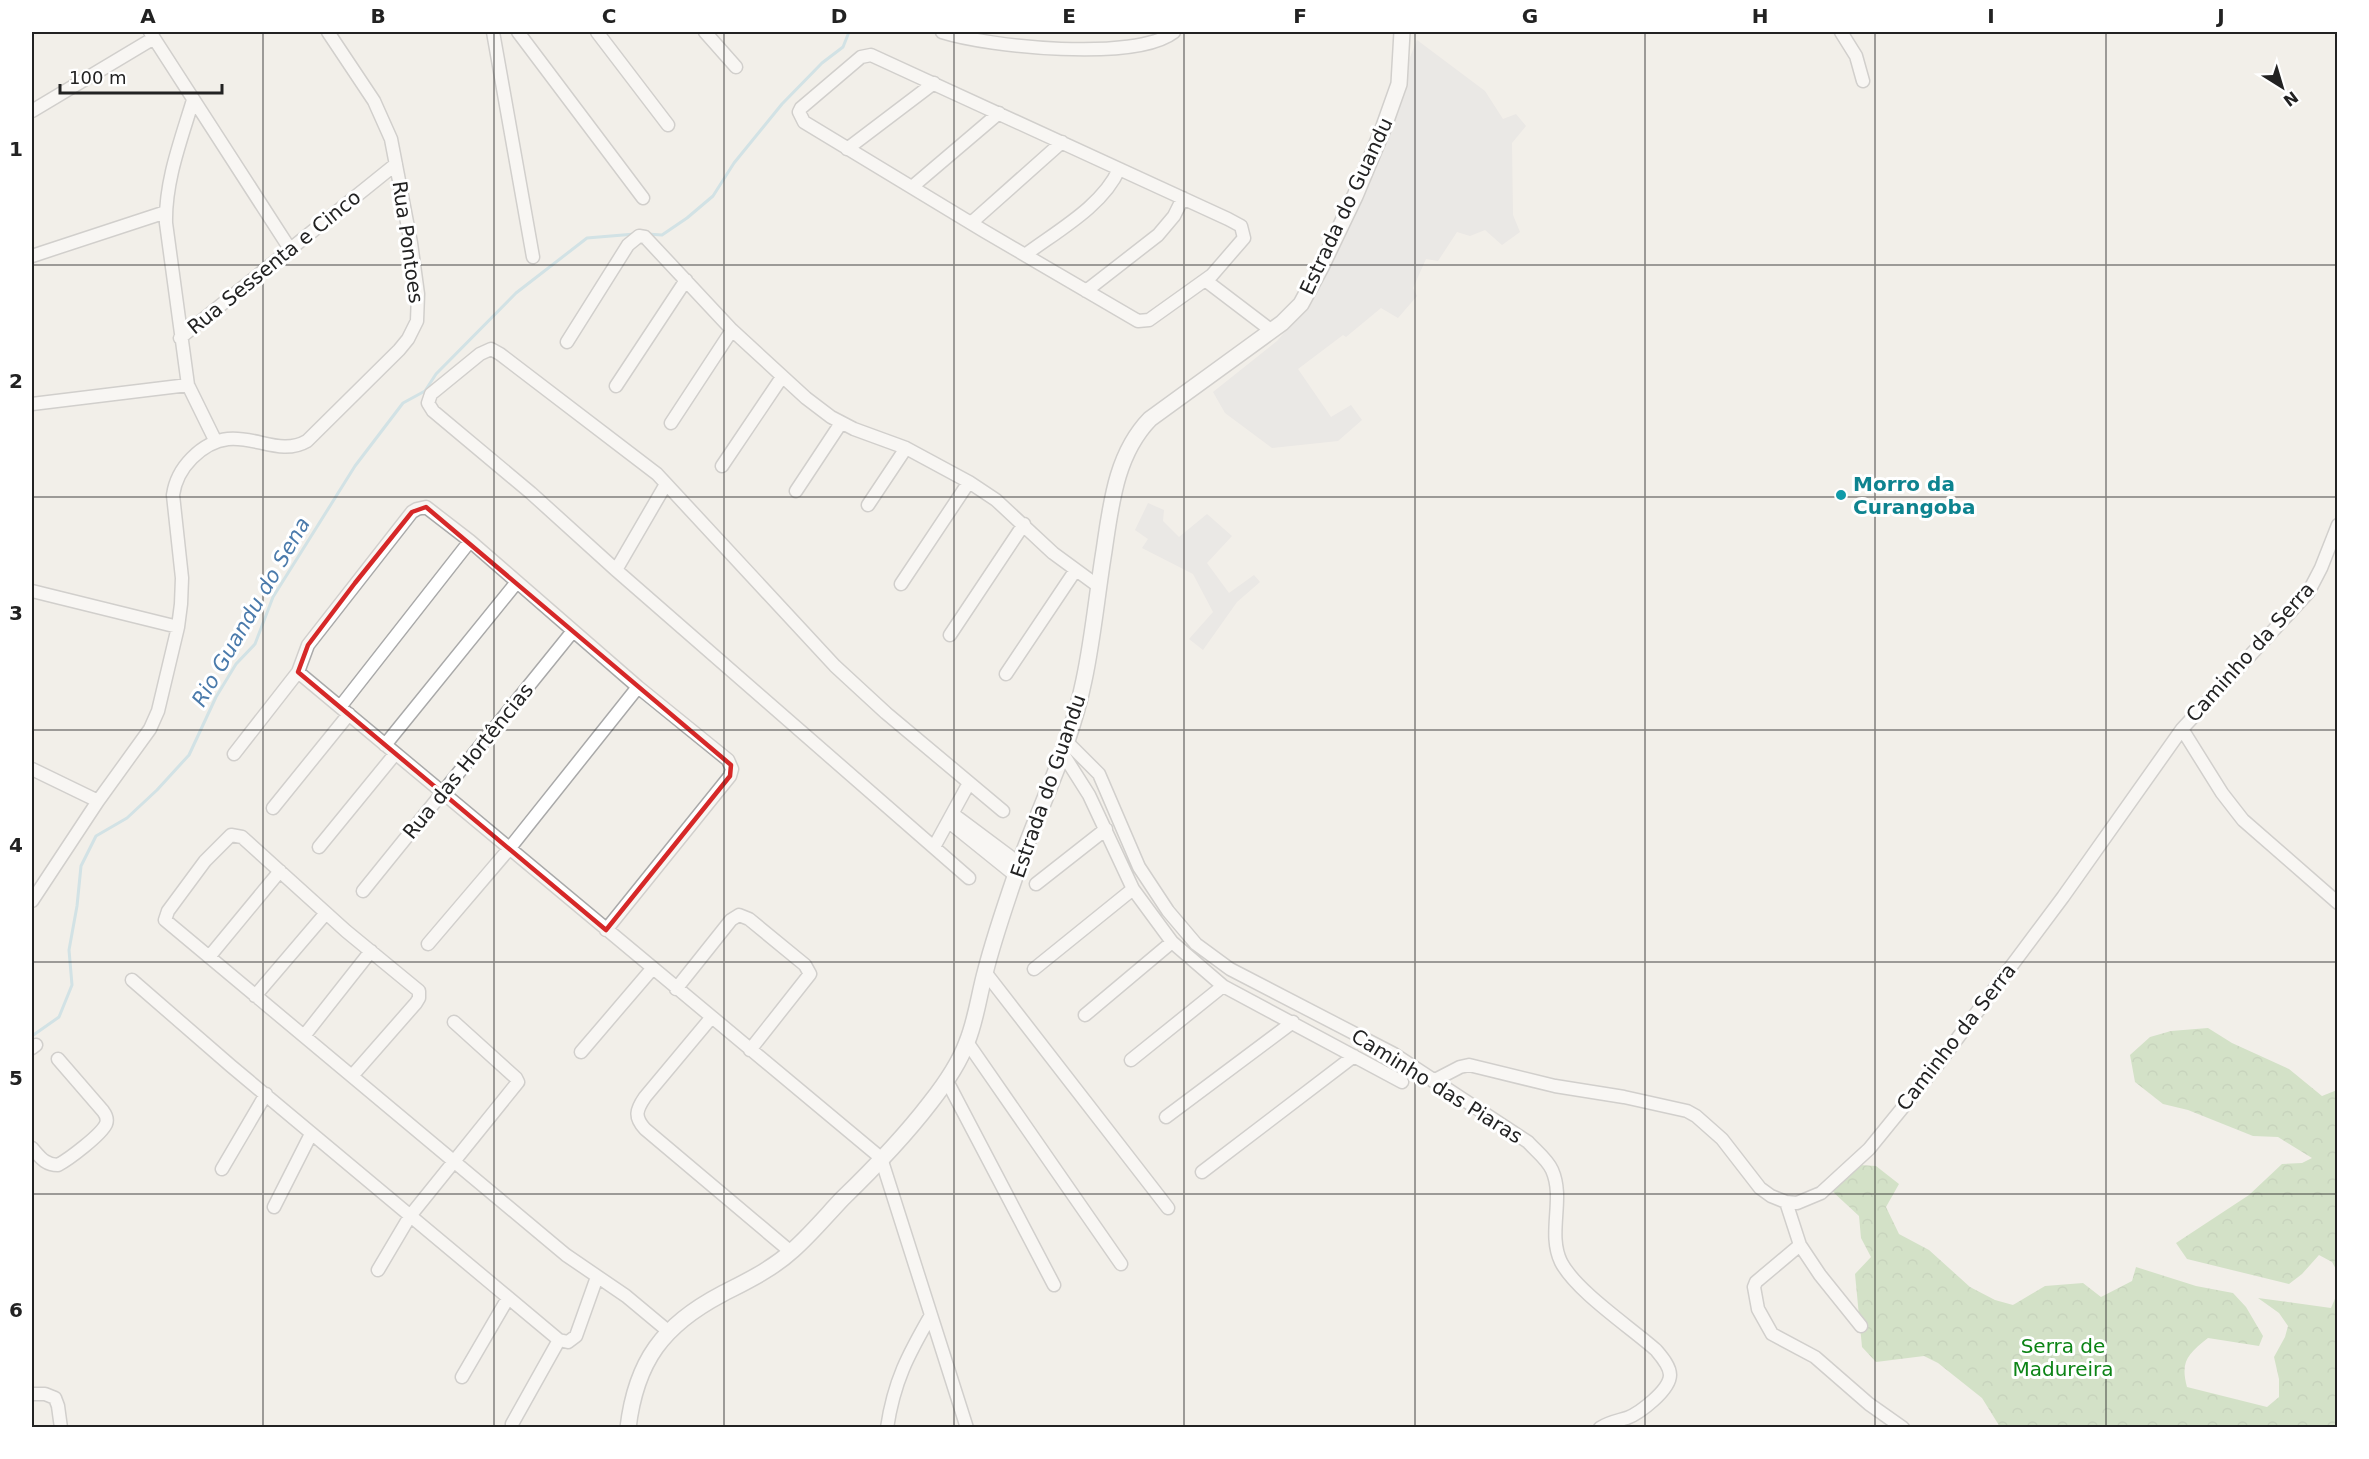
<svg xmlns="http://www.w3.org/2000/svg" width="2369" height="1459" viewBox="0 0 2369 1459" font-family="'DejaVu Sans',sans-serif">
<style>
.residential{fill:#e0dfdf}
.forest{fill:url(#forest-crowns)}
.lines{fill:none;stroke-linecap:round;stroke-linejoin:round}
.stream{stroke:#aad3df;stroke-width:3}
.minor-casing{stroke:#a9a9a9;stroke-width:15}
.tertiary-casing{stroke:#a9a9a9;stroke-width:18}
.minor{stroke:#fff;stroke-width:12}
.tertiary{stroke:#fff;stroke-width:15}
.marked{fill:none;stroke:#d62828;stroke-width:4.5;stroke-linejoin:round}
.grid{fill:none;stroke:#222;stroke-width:1.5;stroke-opacity:0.55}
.culture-dot{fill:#0f9aa8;stroke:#fff;stroke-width:2}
.labels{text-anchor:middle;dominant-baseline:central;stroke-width:6;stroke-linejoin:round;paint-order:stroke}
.street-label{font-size:20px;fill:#222;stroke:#fff}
.culture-label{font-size:20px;font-weight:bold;fill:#0d838f;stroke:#fff;text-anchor:start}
.park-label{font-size:20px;fill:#0c8416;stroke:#fff}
.water-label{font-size:21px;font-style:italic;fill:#4a7aab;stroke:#fff}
.neatline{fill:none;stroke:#222;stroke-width:2}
.grid-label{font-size:20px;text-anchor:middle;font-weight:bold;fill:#222}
</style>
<defs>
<pattern id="forest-crowns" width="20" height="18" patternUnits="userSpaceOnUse" patternTransform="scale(1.5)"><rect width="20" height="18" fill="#add19e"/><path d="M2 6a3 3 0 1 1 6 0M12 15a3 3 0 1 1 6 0" fill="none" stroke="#95b388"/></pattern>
</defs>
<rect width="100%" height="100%" fill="#f2efe9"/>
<path class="residential" d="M1417 40 1485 91 1503 119 1516 114 1526 126 1512 143 1513 215 1520 232 1502 245 1485 230 1470 236 1457 232 1438 261 1426 259 1413 288 1417 296 1398 318 1381 308 1346 337 1343 335 1298 369 1331 417 1351 405 1362 420 1338 441 1272 448 1225 413 1213 392 1277 341 1310 303Z
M1148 503 1164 510 1163 521 1179 537 1207 514 1232 536 1207 563 1229 593 1254 575 1260 582 1237 602 1203 650 1189 639 1213 612 1193 574 1142 548 1148 539 1135 530Z"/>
<path class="forest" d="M2208 1028 2232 1043 2289 1069 2322 1096 2337 1090V1271L2332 1262 2319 1255 2302 1274 2289 1284 2187 1259 2176 1243 2249 1195 2282 1164 2302 1163 2312 1158 2278 1137 2253 1136 2188 1110 2163 1104 2135 1082 2130 1055 2150 1037 2171 1031Z
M1860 1165 1876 1166 1899 1184 1886 1207 1899 1234 1929 1250 1970 1287 1995 1300 2013 1305 2045 1286 2083 1283 2101 1297 2132 1281 2136 1267 2196 1286 2233 1293 2246 1307 2263 1336 2259 1346 2208 1338C2188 1354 2180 1361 2187 1387L2267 1407 2279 1397V1379L2274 1357 2285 1337 2288 1326 2279 1313 2258 1298 2331 1308 2337 1294V1427H2000L1982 1398 1938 1363 1924 1356 1876 1362 1862 1347 1855 1274 1871 1257 1861 1238 1859 1216 1832 1191Z"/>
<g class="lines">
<path class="stream" d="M647 234 662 235 687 218 713 196 734 163 782 104 822 63 843 47 849 32
M32 1036 59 1017 72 985 69 950 77 906 81 866 96 836 127 818 157 790 189 755 216 697 236 664 255 644 273 597 355 466 403 403 425 391 436 374 516 293 587 238 635 234"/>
<g class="minor-casing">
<path id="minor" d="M150 32 290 249
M493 32 533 257
M518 32 643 198
M597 32 668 125
M705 32 736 67
M942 32C989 47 1135 62 1174 32
M1841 32 1856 56 1863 81
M871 55 1228 219 1241 226 1244 238 1212 275 1149 320 1138 321 984 231 804 122 799 112 801 108 861 57Z
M193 100C181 140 165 181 166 223L188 385 216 442
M32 111 154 38
M847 149 934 83
M912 187 999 113
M971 223 1062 142
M1025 255C1057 231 1103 206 1119 169
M32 256 166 212
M1205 280 1272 331
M1086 291 1158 235 1174 216 1183 198
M180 338 396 164
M567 342 628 245 639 236 645 237 732 330 806 398 831 417 854 429 906 448 969 482 996 500 1053 553 1098 586
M616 386 686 280
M32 404 188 385
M671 423 732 330
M722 466 782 377
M796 491 841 423
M868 505 906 448
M616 570 666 484
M901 584 969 482
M32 591 178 627
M950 635 1024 524
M298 672 881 1158 967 1428
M1006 674 1075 571
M340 707 470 541
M2182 729 2222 793 2243 820 2338 903
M1067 742 1099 774 1139 867 1168 911 1196 944 1230 969 1394 1054 1528 1142C1536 1151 1547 1159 1552 1170 1565 1199 1547 1233 1561 1262 1576 1291 1630 1327 1656 1350 1661 1356 1670 1366 1670 1375 1670 1390 1640 1413 1627 1418 1617 1421 1609 1422 1600 1428
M385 745 517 582
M234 754 298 672 308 645 412 512 417 509 426 507 470 541 638 687 728 760 732 769 730 776 606 930
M1063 754 1089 795 1133 889 1172 942 1223 986 1402 1082
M32 769 98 801
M273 808 349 714
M953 814 1020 864
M949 822 1016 876
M319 847 395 754
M934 847 969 783
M969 878 616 570 531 493 433 411 428 403 431 394 480 354 491 349 500 354 657 474 835 666 886 713 1003 811
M1036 884 1106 829
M363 891 573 631
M32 901 98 801 150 729 158 711 178 627 181 604 182 578 173 495C175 481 182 468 192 458 236 414 271 462 307 441L399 350 408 339 417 321 418 294 411 243 391 139 374 101 328 32
M428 944 509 849 638 687
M209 957 280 871
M1034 969 1133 889
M985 972 1168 1208
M132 980 231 1066 559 1340 568 1342 576 1336 597 1277
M676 989 731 920 739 915 749 919 805 965 810 974 750 1050
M255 996 326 913
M1085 1015 1172 942
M711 1018 645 1097C636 1110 634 1117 645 1129L791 1252
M304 1036 371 951
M967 1042 1121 1264
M32 1048 36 1045
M581 1052 652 969
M1131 1060 1223 986
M352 1076 416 1003 419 998V991L346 931 242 837 231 835 205 861 168 911 165 920 566 1255 626 1296 668 1331
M947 1081 1054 1285
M1433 1081 1460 1067 1469 1065 1555 1086 1624 1097 1687 1111 1696 1116 1722 1139 1760 1188 1771 1196 1786 1202 1797 1203 1821 1193 1869 1149 1939 1063 2063 897 2182 729 2308 593 2321 568 2338 525
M1166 1117 1293 1022
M32 1148C40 1157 45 1165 58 1165 69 1159 101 1135 106 1124 108 1119 106 1115 103 1111L58 1059
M222 1169 266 1094
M1202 1172 1354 1056
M1786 1202 1800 1245 1756 1282 1754 1287 1758 1309 1772 1334 1815 1357 1869 1404 1903 1428
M274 1207 311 1134
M1800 1245 1820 1275 1861 1326
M378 1270 410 1216 518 1082 516 1078 454 1022
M462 1377 508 1298
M32 1394H45L55 1398 58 1406 61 1428
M512 1424 559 1340
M887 1428C894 1381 908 1355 931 1315"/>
</g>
<g class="tertiary-casing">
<path id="tertiary" d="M628 1428C636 1361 663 1325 722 1294 747 1281 771 1270 793 1250 810 1235 826 1216 842 1199 873 1169 904 1137 930 1103 945 1084 959 1064 967 1042 976 1020 979 995 985 973 994 937 1007 900 1019 865 1041 803 1071 745 1084 680 1093 638 1097 594 1104 551 1111 504 1116 454 1150 419L1282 323 1301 304 1321 267 1355 196 1383 129 1399 84 1402 32"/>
</g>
<use href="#minor" class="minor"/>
<use href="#tertiary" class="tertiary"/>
</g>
<path d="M0 0H2369V1459H0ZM426 507 731 765 730 776 606 930 298 672 308 645 355 583 412 512Z" fill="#f2efe9" fill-opacity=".55" fill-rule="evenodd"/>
<path class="marked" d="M426 507 731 765 730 776 606 930 298 672 308 645 355 583 412 512Z"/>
<path class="grid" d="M263 32V1428M494 32V1428M724 32V1428M954 32V1428M1184 32V1428M1415 32V1428M1645 32V1428M1875 32V1428M2106 32V1428M32 265H2338M32 497H2338M32 730H2338M32 962H2338M32 1194H2338"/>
<circle class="culture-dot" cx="1841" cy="495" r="6"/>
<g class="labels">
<g class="street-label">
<text transform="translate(1346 206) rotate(-65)">Estrada do Guandu</text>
<text transform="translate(408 242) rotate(82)">Rua Pontoes</text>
<text transform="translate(274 262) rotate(-39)">Rua Sessenta e Cinco</text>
<text transform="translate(2250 652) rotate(-48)">Caminho da Serra</text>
<text transform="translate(468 761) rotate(-51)">Rua das Hortências</text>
<text transform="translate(1048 786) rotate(-71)">Estrada do Guandu</text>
<text transform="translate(1956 1037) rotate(-52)">Caminho da Serra</text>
<text transform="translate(1437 1086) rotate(32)">Caminho das Piaras</text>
</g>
<g class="culture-label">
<text x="1853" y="484">Morro da<tspan x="1853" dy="23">Curangoba</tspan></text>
</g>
<g class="park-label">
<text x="2063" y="1346">Serra de<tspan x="2063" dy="23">Madureira</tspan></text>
</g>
<g class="water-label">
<text transform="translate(251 612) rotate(-60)">Rio Guandu do Sena</text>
</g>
</g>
<rect width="2369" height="1459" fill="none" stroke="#ffffff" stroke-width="66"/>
<g transform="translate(2282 87) rotate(143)" stroke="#ffffff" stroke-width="4.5" paint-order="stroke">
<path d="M0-4.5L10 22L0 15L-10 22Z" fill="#222222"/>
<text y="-9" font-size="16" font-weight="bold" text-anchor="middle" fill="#222222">N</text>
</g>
<path d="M60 84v9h162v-9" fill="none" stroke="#222222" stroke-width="3"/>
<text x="69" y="84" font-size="18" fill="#222222" stroke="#ffffff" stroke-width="4.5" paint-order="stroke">100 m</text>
<rect x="33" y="33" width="2303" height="1393" class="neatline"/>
<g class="grid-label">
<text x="148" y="23">A</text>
<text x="378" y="23">B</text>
<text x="609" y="23">C</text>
<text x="839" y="23">D</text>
<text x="1069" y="23">E</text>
<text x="1300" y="23">F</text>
<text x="1530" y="23">G</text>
<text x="1760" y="23">H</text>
<text x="1991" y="23">I</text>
<text x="2221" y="23">J</text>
<text x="16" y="156">1</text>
<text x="16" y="388">2</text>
<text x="16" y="620">3</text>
<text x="16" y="852">4</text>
<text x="16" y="1085">5</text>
<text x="16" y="1317">6</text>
</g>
</svg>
